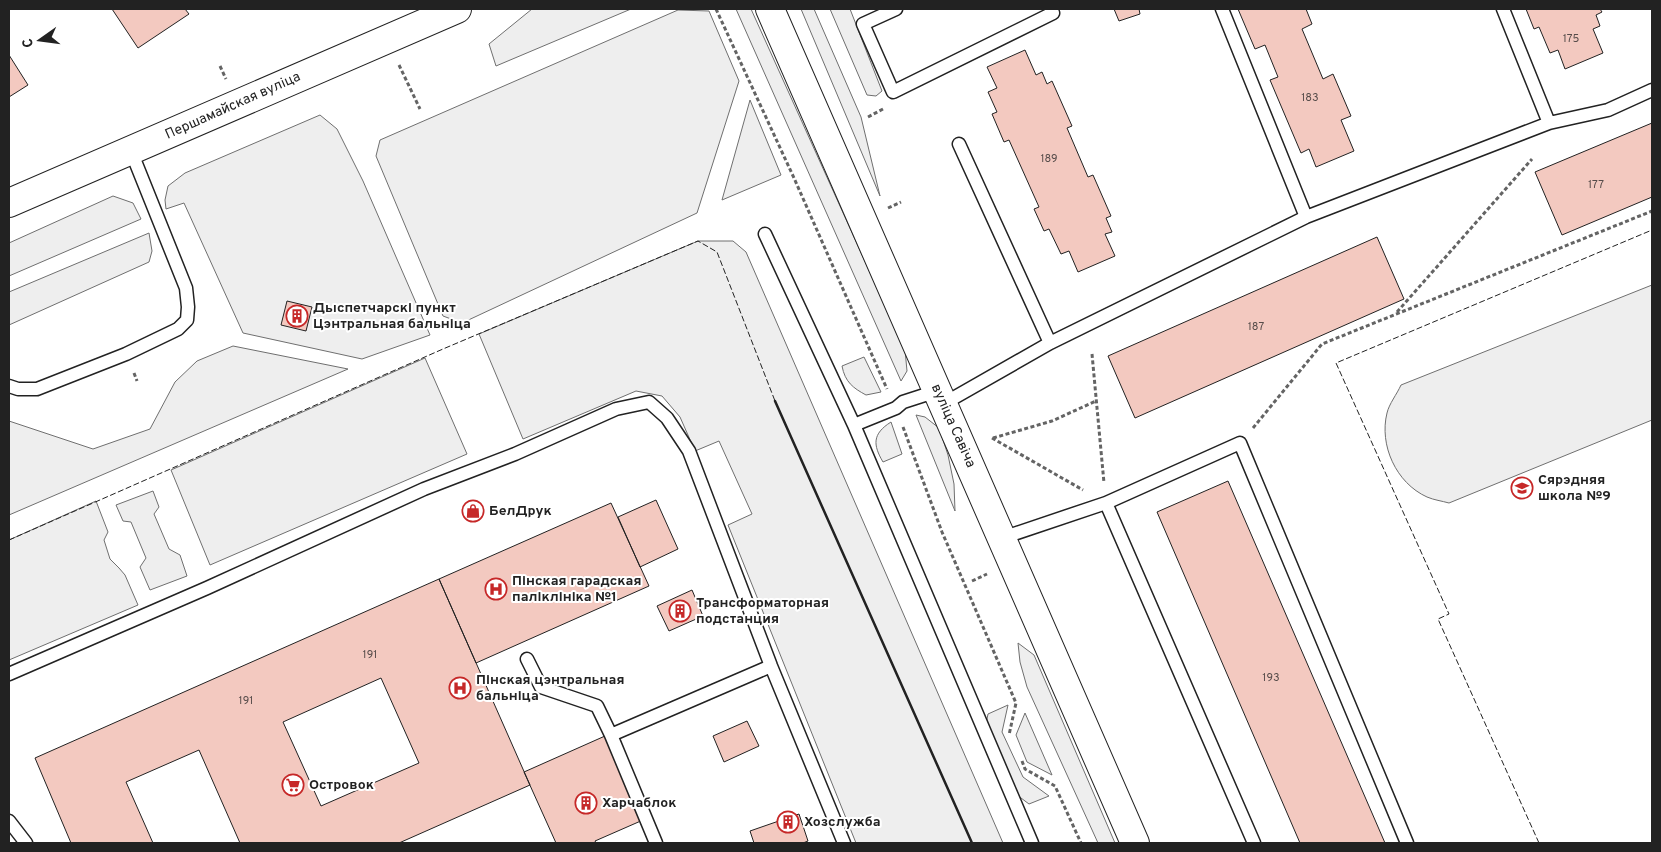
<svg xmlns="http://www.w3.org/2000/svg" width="1661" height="852" viewBox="0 0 1661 852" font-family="Overpass,sans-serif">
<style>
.green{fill:#eee;stroke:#6f6f6f}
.building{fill:#f3c9c0;stroke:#222;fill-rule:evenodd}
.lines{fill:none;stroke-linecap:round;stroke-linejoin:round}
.lane-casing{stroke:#222;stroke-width:15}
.secondary-casing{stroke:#222;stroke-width:30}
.primary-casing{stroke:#222;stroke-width:30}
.path{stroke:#646464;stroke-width:3;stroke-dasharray:4 2.5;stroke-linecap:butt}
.lane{stroke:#fff;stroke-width:12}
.secondary{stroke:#fff;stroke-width:28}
.primary{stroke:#fff;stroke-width:28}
.fence{stroke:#222;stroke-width:1;stroke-dasharray:6 2.5;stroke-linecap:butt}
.wall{stroke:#222;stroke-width:2.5}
.labels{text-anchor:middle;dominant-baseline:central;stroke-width:4;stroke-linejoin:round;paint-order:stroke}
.number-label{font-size:11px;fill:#564c4a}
.street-label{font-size:14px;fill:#222;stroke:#fff}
.poi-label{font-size:14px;font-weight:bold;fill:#222;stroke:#fff;text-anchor:start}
</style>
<rect width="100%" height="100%" fill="#fff"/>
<path class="green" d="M532 9H631L496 66 489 44Z
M736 9H751L905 350 907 371 901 381Z
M801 9H814L861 117 880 196Z
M830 9H850L882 91 876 96 867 95Z
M678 10 709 11 739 81 697 213 462 323 443 316 376 156 380 140Z
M750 100 781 175 722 200Z
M320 115 337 129 363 181 430 335 362 359 243 333 184 203 166 209 165 200 168 186 185 173Z
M113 196 133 203 141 219 9 276V243Z
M149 233 152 251 149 262 9 325V292Z
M698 241H733L746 252 1003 843H856L728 525 752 514 719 441 695 451 680 417 662 396 636 391 523 439 479 334Z
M1652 285V420L1449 503C1442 501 1434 500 1427 497 1396 483 1379 445 1387 413 1389 404 1397 394 1401 385Z
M233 346 348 369 9 515V421L93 449 150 429 175 382 197 361Z
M864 357 881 392 866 395C853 388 845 382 842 366Z
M425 358 467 454 210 565 171 470Z
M916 415 925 417 939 428 948 455 954 484 955 511Z
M891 422 902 454 883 462C873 445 872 434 891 422Z
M153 491 159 507 154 514 169 549 180 555 187 576 150 590 140 567 146 558 131 522 123 521 116 505Z
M96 501 108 532 104 540 110 559 119 568 125 575 138 605 9 660V540Z
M1018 643 1034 655 1115 843H1098L1027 687 1020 662Z
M1008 705 1002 732 1023 777 1049 796 1029 804 1017 795 986 724 988 714Z
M1025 713 1052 775 1027 762 1016 735Z"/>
<path class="building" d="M112 9H185L189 14 138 48Z
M1114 9H1139L1140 14 1119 21Z
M1238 9H1306L1312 24 1302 29 1323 79 1333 74 1351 116 1341 120 1354 151 1316 167 1309 149 1301 153 1270 80 1278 77 1265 45 1255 49Z
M1526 9H1600L1602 12 1596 15 1600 26 1593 29 1603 53 1565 69 1558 50 1550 53 1539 27 1534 29Z
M1025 50 1036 75 1042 72 1047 84 1052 81 1072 126 1067 128 1088 177 1093 175 1111 216 1106 218 1112 232 1105 234 1115 256 1078 272 1069 251 1061 254 1049 229 1044 231 1034 209 1039 207 1009 140 1004 142 992 114 997 112 988 92 997 88 987 67Z
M9 55 28 85 9 97Z
M1652 123V197L1562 235 1535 172Z
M1377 237 1404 299 1135 418 1108 356Z
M287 301 312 307 306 331 281 325Z
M1228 481 1385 843H1300L1157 512Z
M656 500 678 549 640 567 618 517Z
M611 503 649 586 476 663 439 579Z
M439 579 530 785 399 843H240L199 750 126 782 153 843H71L35 758ZM381 678 419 763 321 806 283 722Z
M692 590 703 616 669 631 657 606Z
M747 721 759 746 724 762 713 736Z
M605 736 643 820 595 841 596 843H556L524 772Z
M799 814 808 841 803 843H754L750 831Z"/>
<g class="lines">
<g class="lane-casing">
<path id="lane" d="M896 9 863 24 893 92 1053 13 1051 9
M1222 9 1306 217
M1503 9 1549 123
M959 144 1050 343
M765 234 854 425 1032 843
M9 386 18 389H37L126 354 178 329 187 320 188 307 186 288 131 151
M943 404 1050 343 1306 217 1549 123 1608 110 1652 90
M854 425 896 408 903 402 937 391
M1002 538 1106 503
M527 659 541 687 597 706 611 735 656 843
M9 674 207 588 424 489 515 454 616 409 649 402 667 418 689 451 771 666 844 843
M611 735 771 666
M9 821 26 843
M1254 843 1106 503 1240 443 1407 843"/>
</g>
<g class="secondary-casing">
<path id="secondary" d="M770 9 1135 843"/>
</g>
<g class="primary-casing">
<path id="primary" d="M9 203 457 9"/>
</g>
<path class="path" d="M716 9 794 178 887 389
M399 65 420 109
M220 66 226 79
M868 117 883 109
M888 208 901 202
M1397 312 1532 159
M1092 354 1104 483
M134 373 137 381
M903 427 942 532 1016 703 1009 735
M1253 428 1322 344 1652 211
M992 438 1083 490
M993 438 1052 421 1096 401
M972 581 987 574
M1022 761 1025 769 1055 786 1081 843"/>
<use href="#lane" class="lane"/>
<use href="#secondary" class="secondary"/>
<use href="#primary" class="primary"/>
<path class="fence" d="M9 540 443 349 698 241 717 252 775 401
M1539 843 1438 619 1449 614 1336 363 1652 230"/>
<path class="wall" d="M775 401 972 843"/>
</g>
<defs>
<g id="building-ring" transform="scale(1.125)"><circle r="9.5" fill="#fff" stroke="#c62828" stroke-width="1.5"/><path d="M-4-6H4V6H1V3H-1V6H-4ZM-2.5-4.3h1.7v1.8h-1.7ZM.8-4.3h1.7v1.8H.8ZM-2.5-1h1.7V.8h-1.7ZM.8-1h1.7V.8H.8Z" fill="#c62828"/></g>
<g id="school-ring" transform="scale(1.125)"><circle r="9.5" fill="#fff" stroke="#c62828" stroke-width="1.5"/><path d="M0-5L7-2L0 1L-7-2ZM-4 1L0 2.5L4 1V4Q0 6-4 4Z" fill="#c62828"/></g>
<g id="shop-ring" transform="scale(1.125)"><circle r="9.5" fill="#fff" stroke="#c62828" stroke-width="1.5"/><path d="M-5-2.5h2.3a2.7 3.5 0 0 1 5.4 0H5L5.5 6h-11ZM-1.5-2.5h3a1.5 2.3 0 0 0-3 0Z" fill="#c62828"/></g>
<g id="hospital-ring" transform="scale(1.125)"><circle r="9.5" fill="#fff" stroke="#c62828" stroke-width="1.5"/><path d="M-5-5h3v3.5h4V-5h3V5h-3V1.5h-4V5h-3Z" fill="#c62828"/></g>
<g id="supermarket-ring" transform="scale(1.125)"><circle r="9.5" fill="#fff" stroke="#c62828" stroke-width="1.5"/><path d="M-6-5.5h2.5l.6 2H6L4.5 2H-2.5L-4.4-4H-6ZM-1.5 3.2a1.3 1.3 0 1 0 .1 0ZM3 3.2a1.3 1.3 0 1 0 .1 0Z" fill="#c62828"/></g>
</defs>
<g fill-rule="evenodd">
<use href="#building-ring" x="297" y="316"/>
<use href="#school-ring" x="1522" y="488"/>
<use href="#shop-ring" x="473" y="511"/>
<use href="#hospital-ring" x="496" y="589"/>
<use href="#building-ring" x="680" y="611"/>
<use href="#hospital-ring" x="460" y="688"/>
<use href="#supermarket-ring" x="293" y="785"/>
<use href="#building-ring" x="586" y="803"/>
<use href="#building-ring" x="788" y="822"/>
</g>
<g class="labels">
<g class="number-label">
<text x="1571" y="39">175</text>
<text x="1310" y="98">183</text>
<text x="1049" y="159">189</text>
<text x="1596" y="185">177</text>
<text x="1256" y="327">187</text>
<text x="370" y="655">191</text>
<text x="1271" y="678">193</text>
<text x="246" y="701">191</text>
</g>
<g class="street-label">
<text transform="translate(233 106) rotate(-24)">Першамайская вуліца</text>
<text transform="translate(953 426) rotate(66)">вуліца Савіча</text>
</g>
<g class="poi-label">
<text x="313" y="308">Дыспетчарскі пункт<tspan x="313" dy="16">Цэнтральная бальніца</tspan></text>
<text x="1538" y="480">Сярэдняя<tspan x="1538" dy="16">школа №9</tspan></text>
<text x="489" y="511">БелДрук</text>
<text x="512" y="581">Пінская гарадская<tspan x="512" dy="16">паліклініка №1</tspan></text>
<text x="696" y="603">Трансформаторная<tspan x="696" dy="16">подстанция</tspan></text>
<text x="476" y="680">Пінская цэнтральная<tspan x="476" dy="16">бальніца</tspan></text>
<text x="309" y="785">Островок</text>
<text x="602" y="803">Харчаблок</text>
<text x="804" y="822">Хозслужба</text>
</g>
</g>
<rect width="1661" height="852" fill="none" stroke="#222222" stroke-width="20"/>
<g transform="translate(40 40) rotate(256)" stroke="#ffffff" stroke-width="4" paint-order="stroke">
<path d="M0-4L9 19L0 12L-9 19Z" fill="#222222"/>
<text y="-8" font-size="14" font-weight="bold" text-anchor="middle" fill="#222222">С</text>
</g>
</svg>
